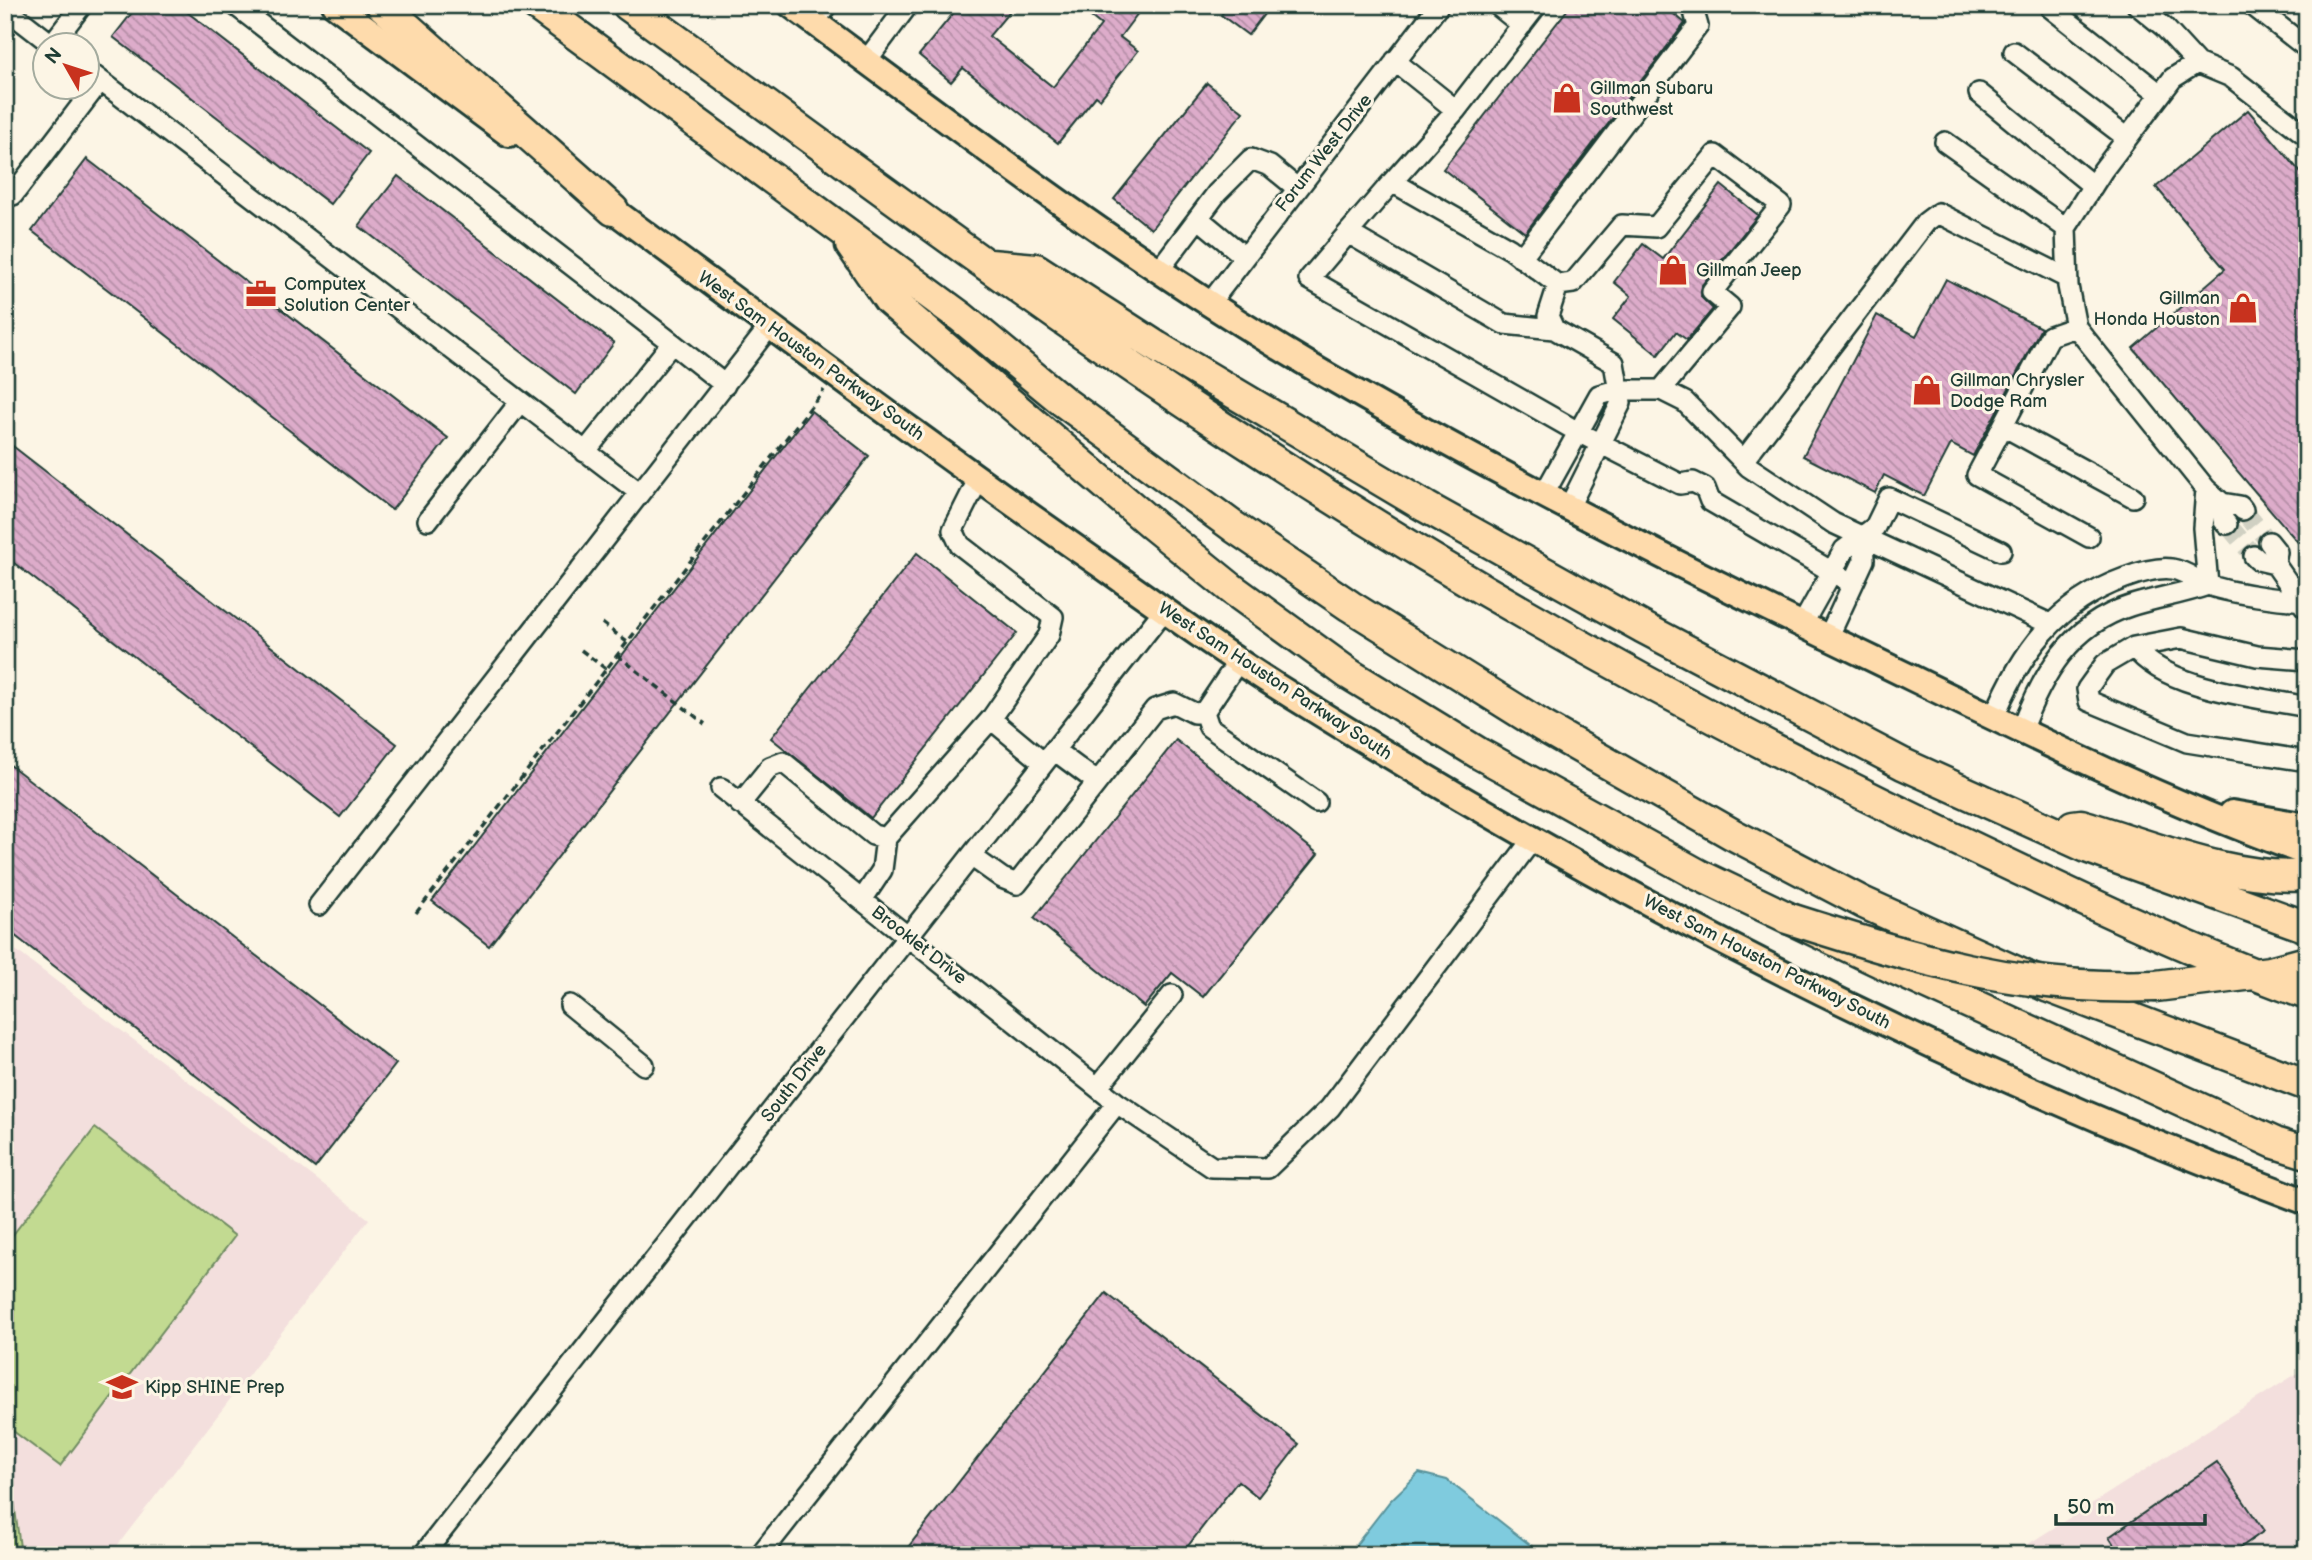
<svg xmlns="http://www.w3.org/2000/svg" width="2312" height="1560" viewBox="0 0 2312 1560" font-family="'Balsamiq Sans',sans-serif">
<style>
.built{fill:#f3dfdd}
.park{fill:#c2da91;stroke:#708c62;stroke-width:2}
.water{fill:#7fcbde;stroke:#59929a;stroke-width:2}
.building{fill:url(#building-back-hatch);stroke:#1f3d34;stroke-width:2}
.lines{fill:none;stroke-linecap:round;stroke-linejoin:round}
.minor-tunnel{stroke:#d0d0c2;stroke-width:19;stroke-dasharray:19 10;stroke-linecap:butt}
.minor-casing{stroke:#1f3d34;stroke-width:24}
.major-casing{stroke:#1f3d34;stroke-width:30}
.highway-casing{stroke:#1f3d34;stroke-width:35}
.path{stroke:#1f3d34;stroke-width:3.5;stroke-dasharray:7 5;stroke-linecap:butt}
.minor{stroke:#fcf5e5;stroke-width:19}
.major{stroke:#fedbac;stroke-width:24}
.highway{stroke:#fedbac;stroke-width:30}
.highway-bridge-casing{stroke:#1f3d34;stroke-width:35;stroke-linecap:butt}
.highway-bridge{stroke:#fedbac;stroke-width:30}
.labels{text-anchor:middle;dominant-baseline:central;stroke-width:6;stroke-linejoin:round;paint-order:stroke}
.poi-label{font-size:18px;fill:#1f3d34;stroke:#fcf5e5;text-anchor:start}
.street-label{font-size:18px;fill:#1f3d34;stroke:#fcf5e5}
</style>
<defs>
<pattern id="building-back-hatch" width="6" height="6" patternUnits="userSpaceOnUse" patternTransform="scale(1.75)"><rect width="6" height="6" fill="#ddacca"/><path d="M-1 5l2 2M0 0l6 6M5-1l2 2" fill="none" stroke="#b38da5"/></pattern>
</defs>
<rect width="100%" height="100%" fill="#fcf5e5"/>
<filter id="ink" filterUnits="userSpaceOnUse"><feTurbulence type="fractalNoise" baseFrequency=".0143" numOctaves="2"/><feDisplacementMap in="SourceGraphic" scale="14" xChannelSelector="R" yChannelSelector="G"/><feConvolveMatrix kernelMatrix="1 2 1 2 8 2 1 2 1" color-interpolation-filters="sRGB"/></filter>
<g filter="url(#ink)">
<path class="built" d="M5 942 369 1219 110 1555H5Z
M2307 1367V1555H2011Z"/>
<path class="park" d="M95 1128 235 1236 60 1466 5 1425V1245Z
M5 1475 11 1479 21 1555H5Z"/>
<path class="water" d="M1419 1473 1447 1480 1543 1555H1348L1390 1501Z"/>
<path class="building" d="M138 5H178L369 153 330 204 113 37Z
M960 5H1015L989 36 1053 87 1101 25 1076 5H1144L1120 37 1138 51 1100 99 1096 96 1058 143 963 68 951 82 919 55Z
M1229 5H1271L1248 35 1221 15Z
M1571 5H1663L1685 23 1525 233 1443 169Z
M1207 83 1243 112 1151 229 1114 199Z
M2248 110 2307 180V553L2133 348 2225 269 2156 187Z
M87 159 448 438 392 510 32 231Z
M398 176 614 343 576 394 359 226Z
M1721 185 1758 215 1702 285 1701 297 1713 309 1687 340 1676 332 1658 355 1613 319 1631 296 1614 282 1643 244 1663 259Z
M1946 279 2041 328 1973 456 1951 444 1924 496 1884 475 1875 493 1803 456 1877 315 1916 336Z
M811 411 869 456 489 946 432 901Z
M5 440 397 744 340 817 5 556Z
M917 553 1017 633 871 818 771 738Z
M1176 740 1318 854 1203 997 1172 973 1144 1007 1034 918Z
M5 761 396 1064 315 1168 5 928Z
M1106 1293 1299 1444 1258 1497 1238 1481 1181 1555H902Z
M2217 1462 2264 1531 2230 1555H2121L2109 1537Z"/>
<g class="lines">
<path class="minor-tunnel" d="M2243 510 2269 542
M2227 524 2254 556"/>
<g class="minor-casing">
<path id="minor" d="M235 5 672 343 585 452
M1497 5 1522 25
M1537 5 1456 110 1392 182 1510 249 1558 285 1548 316 1554 329 1614 363 1621 403 1569 507
M2137 5 2164 27 2197 63
M2252 5 2307 48
M5 8 54 46
M2051 8 2160 94
M814 22 827 5
M52 44 82 5
M2014 52 2127 138
M867 60 908 5
M1395 61 1456 110
M88 71 640 493
M1979 93 2093 186
M1945 142 2066 228
M13 195 100 81
M1198 218 1245 257
M1348 233 1392 182
M1521 258 1698 26 1692 5
M1159 270 1217 193 1251 159 1270 166 1297 188
M1558 285 1573 283 1622 225 1656 227 1715 155 1781 205 1712 292 1730 307 1661 390
M1210 303 1439 5
M2076 327 2050 336 2003 426 2133 497
M1554 329 1504 324 1348 233 1309 279 1578 432 1680 484 1693 482 1705 488 1710 501 1853 584
M672 343 725 385
M2003 426 1977 475 2089 537
M1743 461 1926 222 1938 213 2067 278
M978 480 953 530 960 545 1053 617 1049 635 991 719 1044 763
M2206 489 2222 503 2223 520 2227 524
M1544 494 1599 395 1617 390H1661L1685 402 1749 467 1833 523 2050 624
M2222 503 2240 506 2243 510
M428 520 520 402
M2254 556 2258 560 2275 564 2277 552 2269 542
M2275 564 2305 607
M2208 585 2203 528 2206 489 2076 327 2068 286 2066 228 2103 170 2173 78 2197 63 2231 77 2307 136
M1802 625 1844 550 1875 527 1889 498 2001 551
M1828 638 1864 560 1863 538
M2134 647C2165 689 2257 697 2307 707
M2307 660 2257 656 2181 638 2134 647 2105 664 2087 689 2089 701 2187 742 2307 761
M1204 712 1209 727 1316 802
M1994 717C2021 652 2056 603 2125 578 2138 573 2159 567 2172 569 2185 571 2194 579 2206 584 2224 592 2288 602 2307 600
M2021 731C2042 675 2070 625 2130 606 2155 598 2182 594 2208 585
M1054 750 1097 782
M721 788 1117 1103 1212 1167 1268 1168 1330 1108 1532 840
M740 804 770 767 783 762 873 835 886 838 991 719
M971 856 1002 878 1017 884 1155 709 1174 703 1194 713 1204 712 1239 660
M862 900 882 870 886 838
M319 905 770 326
M570 1005 644 1065
M1098 1087 1172 995
M423 1555 1164 610
M760 1555 1117 1103"/>
</g>
<g class="major-casing">
<path id="major" d="M335 5 509 134
M791 5C960 130 1127 258 1309 365 1492 472 1683 568 1875 660 2017 729 2159 800 2307 853
M598 199C764 321 929 446 1099 564 1164 610 1229 657 1297 699 1617 898 1953 1071 2307 1202
M2232 813 2307 826"/>
</g>
<g class="highway-casing">
<path id="highway" d="M382 5C459 74 537 141 613 210
M536 5 961 317 1064 402 1234 527 1350 606 1544 727 1732 834 1864 903 2049 987 2307 1085
M628 5C838 156 1044 313 1262 453 1483 597 1709 721 1947 835 2066 892 2183 949 2307 994
M851 245 889 300 1153 525 1232 589 1349 674 1480 754 1699 875 1893 968 2275 1143 2307 1153
M990 265 1036 269 1157 347 1426 507 1642 627 1903 764 2089 848 2307 927
M2073 826 2081 825C2149 845 2236 882 2307 875
M2156 986 2270 972 2307 962"/>
</g>
<path class="path" d="M602 623 627 642
M581 650 606 669
M617 655 705 724
M416 913 824 390"/>
<use href="#minor" class="minor"/>
<use href="#major" class="major"/>
<use href="#highway" class="highway"/>
<g class="highway-bridge-casing">
<path id="highway-bridge" d="M1787 918C1916 959 2018 991 2156 986"/>
</g>
<use href="#highway-bridge" class="highway-bridge"/>
</g>
</g>
<defs>
<g id="shop-bare" transform="scale(2.415)"><path d="M-5-2.5h2.3a2.7 3.5 0 0 1 5.4 0H5L5.5 6h-11ZM-1.5-2.5h3a1.5 2.3 0 0 0-3 0Z" fill="#c8321e" stroke="#fcf5e5" stroke-width="2.5" paint-order="stroke"/></g>
<g id="office-bare" transform="scale(2.415)"><path d="M-6-3h4V-5.5h4V-3h4V5H-6ZM-1-4.5V-3h2v-1.5ZM-6 0V1H6V0Z" fill="#c8321e" stroke="#fcf5e5" stroke-width="2.5" paint-order="stroke"/></g>
<g id="school-bare" transform="scale(2.415)"><path d="M0-5L7-2L0 1L-7-2ZM-4 1L0 2.5L4 1V4Q0 6-4 4Z" fill="#c8321e" stroke="#fcf5e5" stroke-width="2.5" paint-order="stroke"/></g>
</defs>
<g fill-rule="evenodd">
<use href="#shop-bare" x="1567" y="98"/>
<use href="#shop-bare" x="1673" y="270"/>
<use href="#office-bare" x="261" y="294"/>
<use href="#shop-bare" x="2243" y="308"/>
<use href="#shop-bare" x="1927" y="390"/>
<use href="#school-bare" x="122" y="1387"/>
</g>
<g class="labels">
<g class="poi-label">
<text x="1590" y="88">Gillman Subaru<tspan x="1590" dy="21">Southwest</tspan></text>
<text x="1696" y="270">Gillman Jeep</text>
<text x="284" y="284">Computex<tspan x="284" dy="21">Solution Center</tspan></text>
<text x="2220" y="298" text-anchor="end">Gillman<tspan x="2220" dy="21">Honda Houston</tspan></text>
<text x="1950" y="380">Gillman Chrysler<tspan x="1950" dy="21">Dodge Ram</tspan></text>
<text x="145" y="1387">Kipp SHINE Prep</text>
</g>
<g class="street-label">
<text transform="translate(1324 153) rotate(-52)">Forum West Drive</text>
<text transform="translate(811 356) rotate(36)">West Sam Houston Parkway South</text>
<text transform="translate(1275 681) rotate(33)">West Sam Houston Parkway South</text>
<text transform="translate(919 945) rotate(38)">Brooklet Drive</text>
<text transform="translate(1767 962) rotate(27)">West Sam Houston Parkway South</text>
<text transform="translate(794 1083) rotate(-52)">South Drive</text>
</g>
</g>
<rect width="2312" height="1560" fill="none" stroke="#fcf5e5" stroke-width="28"/>
<rect x="14" y="14" width="2284" height="1532" fill="none" stroke="#1f3d34" stroke-width="2.5" filter="url(#ink)"/>
<g transform="translate(66 66) rotate(309)"><circle r="33" fill="#fcf5e5" stroke="#a4ab9e" stroke-width="2"/>
<path d="M0-5L12 26L0 18L-12 26Z" fill="#c8321e"/>
<text y="-10" font-size="19" font-weight="bold" text-anchor="middle" fill="#1f3d34">N</text>
</g>
<path d="M2056 1514v10h149v-10" fill="none" stroke="#1f3d34" stroke-width="3.5"/>
<text x="2067" y="1514" font-size="21" fill="#1f3d34" stroke="#fcf5e5" stroke-width="5" paint-order="stroke">50 m</text>
</svg>
